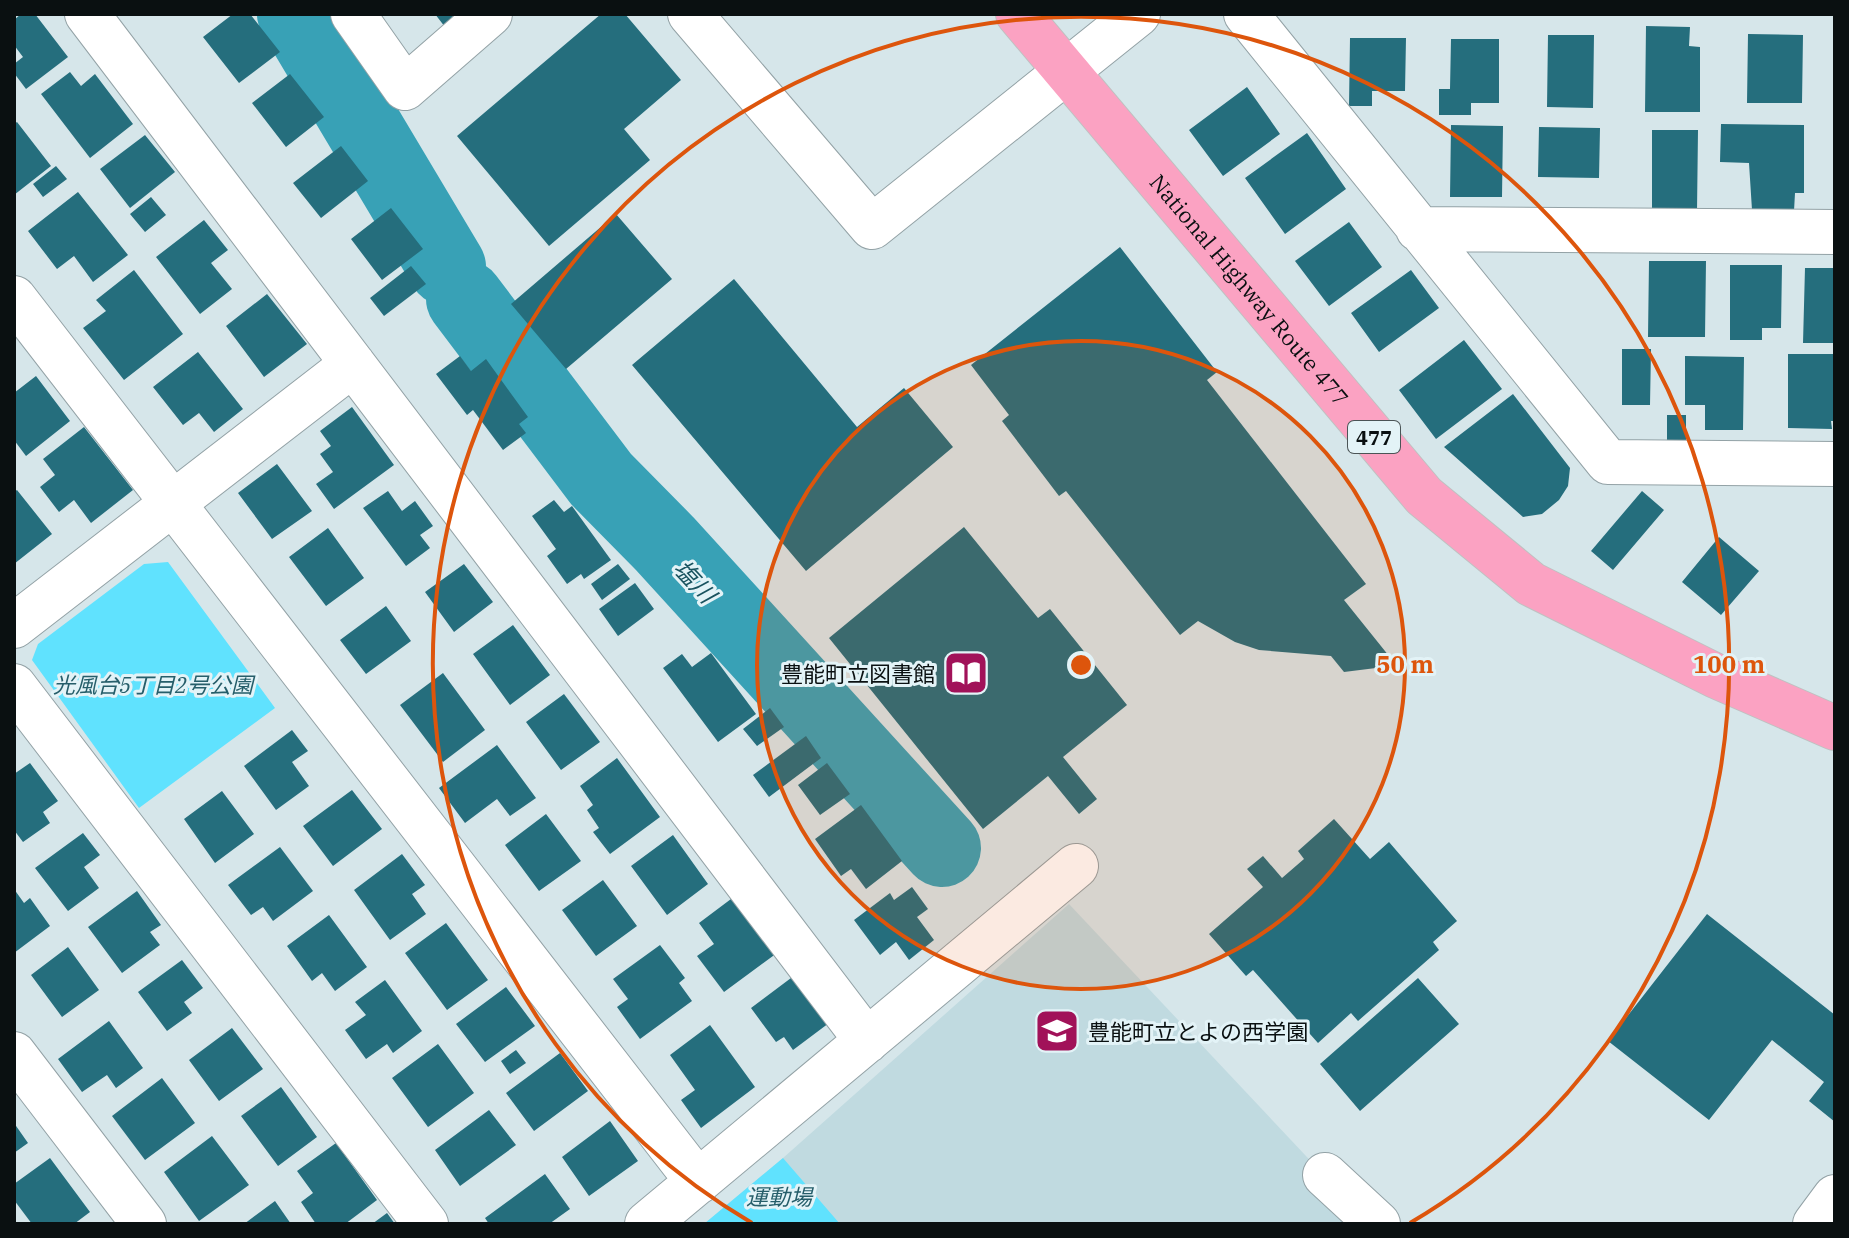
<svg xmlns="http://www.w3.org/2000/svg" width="1849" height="1238" viewBox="0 0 1849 1238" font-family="'IBM Plex Serif','Noto Sans JP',serif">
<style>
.built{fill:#c0dae0}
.green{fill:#60e2fe}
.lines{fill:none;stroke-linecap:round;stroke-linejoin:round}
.river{stroke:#38a1b6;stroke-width:78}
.building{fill:#256e7d}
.minor-casing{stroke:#93a2a6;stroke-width:46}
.trunk-casing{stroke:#bfc1c1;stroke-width:46}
.minor{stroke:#fff;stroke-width:44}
.trunk{stroke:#fba2c2;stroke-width:44}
.ring{fill:none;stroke:#dd550c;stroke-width:4}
.labels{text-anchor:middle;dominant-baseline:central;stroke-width:6;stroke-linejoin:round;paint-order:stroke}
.shield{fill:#e3f3f7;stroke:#4b5456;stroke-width:2}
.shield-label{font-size:20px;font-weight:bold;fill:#0a1011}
.street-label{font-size:22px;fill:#0a1011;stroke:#e3f3f7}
.poi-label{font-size:22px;fill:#0a1011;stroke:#e3f3f7;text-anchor:end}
.park-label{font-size:22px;font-style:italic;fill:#265e6a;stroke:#e3f3f7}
.water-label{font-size:24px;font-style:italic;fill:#19535f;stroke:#e3f3f7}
.centre{fill:#dd550c;stroke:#e3f3f7;stroke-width:4}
.ring-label{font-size:24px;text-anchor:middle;font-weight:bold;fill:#dd550c;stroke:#e3f3f7;stroke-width:6;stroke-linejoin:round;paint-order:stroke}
</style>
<rect width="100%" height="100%" fill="#d6e6ea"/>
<path class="built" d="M1069 904 1370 1224H704L783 1158Z"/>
<path class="green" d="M168 562 275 708 139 808 32 660 38 644 144 564Z
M783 1158 840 1224H704Z"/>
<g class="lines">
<path class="river" d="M296 14 447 267
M465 299 601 479 665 544 942 848"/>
</g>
<path class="building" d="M21 14H35L68 57 26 89 14 73V64L23 57 14 45V20Z
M233 14H250L280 52 239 83 203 37Z
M435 14H461L445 27Z
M601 14H625L681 80 624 129 650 160 549 246 457 136Z
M1646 26 1690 27 1689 46 1700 47V112H1645Z
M1748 34 1803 35 1802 103H1747Z
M1548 35H1594L1593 108 1547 107Z
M1350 38H1406L1405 91H1372V106H1349Z
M1451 39H1499V103H1471V115H1439V89H1450Z
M70 72 81 86 95 74 133 124 90 158 41 94Z
M290 74 324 117 286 147 252 103Z
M1247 87 1280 134 1223 176 1189 130Z
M17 122 51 166 14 195V124Z
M1721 124 1804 125V193H1795L1794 211 1752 210 1749 163 1720 162Z
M1451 125 1503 126 1502 197H1450Z
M1539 127 1600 128 1599 178 1538 177Z
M1652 130H1698L1697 211 1652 210Z
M1307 133 1346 189 1285 234 1245 178Z
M145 135 175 172 130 208 100 169Z
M341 146 368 181 321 218 293 183Z
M56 166 67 179 43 197 33 184Z
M78 192 128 255 93 282 74 256 57 269 28 231Z
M151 197 166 215 145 232 130 214Z
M391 208 423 249 382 280 351 239Z
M616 214 672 279 566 369 511 304Z
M204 220 228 250 211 263 232 289 200 314 156 257Z
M1349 222 1382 267 1329 306 1295 261Z
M1120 247 1217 372 1207 380 1366 584 1344 600 1393 661 1376 668 1344 672 1331 656 1259 650 1235 642 1198 621 1180 635 1066 491 1059 496 1002 421 1009 415 971 365Z
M1649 261H1706L1705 337H1648Z
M1730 265H1782L1781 328H1762V340H1730Z
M411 266 426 284 384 316 370 298Z
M1805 268H1835V343H1803Z
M134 270 183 334 124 380 83 328 106 311 96 300Z
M1411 270 1439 308 1379 352 1351 313Z
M734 279 857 427 904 388 953 447 806 571 632 365Z
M267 294 307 344 264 377 226 326Z
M1464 340 1502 389 1436 439 1399 390Z
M1622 349H1651L1650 405H1622Z
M198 352 243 409 214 432 199 413 183 425 153 387Z
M1788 354H1835V421H1831L1832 429 1788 428Z
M460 356 471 371 486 359 528 417 519 424 526 433 503 450 473 410 467 415 436 374Z
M1685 356 1744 357 1743 430H1705V405H1685Z
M36 376 70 421 26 456 14 440V393Z
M1513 394 1570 468 1568 486 1559 500 1542 514 1523 517 1444 447Z
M352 407 394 465 334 509 316 484 333 472 320 454 331 446 320 431Z
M1667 415H1686V444H1667Z
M84 427 133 490 91 523 74 500 59 512 40 487 55 475 43 459Z
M277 464 312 511 272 539 238 493Z
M17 490 52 534 14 564V492Z
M388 491 402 511 415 501 433 526 420 535 430 548 406 566 363 508Z
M1642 491 1664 510 1613 570 1591 551Z
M554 500 564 512 572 506 611 560 584 579 581 574 567 584 547 556 556 549 532 516Z
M964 527 1038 618 1050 609 1127 705 1063 757 1097 799 1079 814 1048 776 983 829 829 638Z
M328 528 364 578 326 606 289 557Z
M1719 537 1759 571 1721 615 1682 582Z
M464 564 493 602 454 632 425 592Z
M618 564 630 579 602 600 591 584Z
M635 583 654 609 618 636 599 609Z
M386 606 411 641 366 674 340 640Z
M513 625 550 675 510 705 473 654Z
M711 653 756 714 718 742 663 668 682 654 692 667Z
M443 673 485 730 443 762 400 705Z
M564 694 600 742 561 770 526 722Z
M770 708 784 727 757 746 743 729Z
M292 730 308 751 292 762 309 786 276 810 244 766Z
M806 736 821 758 769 797 753 775Z
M497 745 536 798 510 816 497 799 465 823 439 788Z
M617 758 660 817 610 854 593 832 599 828 587 810 593 805 580 786Z
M30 763 58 801 43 812 50 823 23 842 14 830V774Z
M827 763 850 794 820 815 798 785Z
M352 790 382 829 333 866 303 826Z
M222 791 254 834 215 863 184 819Z
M861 805 902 861 866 889 851 869 841 876 815 839Z
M546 814 581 861 539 891 505 845Z
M1334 819 1370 859 1389 842 1457 921 1433 942 1439 950 1358 1021 1351 1013 1318 1043 1253 970 1246 976 1209 934 1263 887 1247 869 1263 856 1282 878 1304 859 1298 851Z
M83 833 100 855 84 867 99 888 68 911 35 868Z
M673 835 708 884 667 915 631 866Z
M280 847 313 891 273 921 263 907 251 915 228 885Z
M402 854 425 885 412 894 426 914 390 940 354 890Z
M603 880 637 926 596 956 562 910Z
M912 887 928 909 917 917 934 940 909 960 896 942 880 955 854 920 890 893 894 900Z
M14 889 24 903 30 898 50 926 14 953Z
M137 891 161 925 150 932 160 945 122 973 88 927Z
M735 896 777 953 724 992 697 956 714 944 699 923Z
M1707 914 1835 1015V1122L1809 1101 1824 1082 1772 1040 1709 1120 1608 1041Z
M329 915 367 967 335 991 322 973 312 981 287 946Z
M446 923 488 980 447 1010 405 953Z
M660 945 685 978 679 983 692 1001 640 1039 617 1007 628 999 613 979Z
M68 947 99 990 62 1017 31 975Z
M182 960 203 988 184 1002 192 1013 167 1031 138 992Z
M795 975 829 1023 793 1050 784 1037 776 1042 751 1008Z
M1418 978 1459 1024 1360 1111 1320 1064Z
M385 980 422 1031 393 1053 387 1044 366 1059 345 1030 366 1015 355 1002Z
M506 987 535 1026 485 1062 456 1024Z
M109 1021 143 1068 116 1088 107 1075 82 1092 58 1059Z
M710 1025 755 1087 701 1128 681 1100 695 1090 670 1055Z
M232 1028 263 1069 219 1101 189 1060Z
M438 1044 474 1093 428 1127 392 1078Z
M516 1050 526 1063 510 1074 501 1061Z
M560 1053 588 1091 534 1131 506 1093Z
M162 1078 195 1123 145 1160 112 1116Z
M281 1087 317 1137 278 1166 241 1116Z
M489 1110 516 1145 460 1186 435 1150Z
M610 1121 638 1161 589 1196 562 1157Z
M14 1123 28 1143 14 1153Z
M212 1136 249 1185 199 1221 164 1172Z
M336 1143 377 1200 345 1224H316L301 1202 313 1193 297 1171Z
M50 1158 90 1212 74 1224H32L14 1200V1184Z
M545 1174 570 1209 549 1224H489L485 1218Z
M275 1201 291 1224H244Z
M387 1213 395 1224H372Z"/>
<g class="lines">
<g class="minor-casing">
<path id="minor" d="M87 14 867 1041
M353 14 405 88 490 14
M690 14 872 227 1138 14
M1246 14 1608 462 1835 464
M1418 229 1835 232
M14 298 698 1182
M14 626 353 364
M14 686 426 1224
M14 1054 144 1224
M1325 1175 1378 1224
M647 1224 1076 866
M1815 1224 1835 1197"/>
</g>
<g class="trunk-casing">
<g id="trunk">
<path id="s1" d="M1018 14 1424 496 1531 584 1716 676 1835 728"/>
</g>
</g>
<use href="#minor" class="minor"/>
<use href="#trunk" class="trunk"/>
</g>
<circle cx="1081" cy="665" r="324" fill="#dd550c" fill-opacity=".12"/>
<g class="ring">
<circle cx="1081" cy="665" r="324"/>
<path d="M752 1223A648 648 0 1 1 1410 1223"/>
</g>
<defs>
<g id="library-square" transform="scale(2.3)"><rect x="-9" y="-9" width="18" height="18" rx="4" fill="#a11259" stroke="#e3f3f7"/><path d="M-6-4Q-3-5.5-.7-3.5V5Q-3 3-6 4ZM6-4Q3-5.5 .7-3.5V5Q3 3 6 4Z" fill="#fff"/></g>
<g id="school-square" transform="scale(2.3)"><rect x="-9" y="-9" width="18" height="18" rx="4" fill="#a11259" stroke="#e3f3f7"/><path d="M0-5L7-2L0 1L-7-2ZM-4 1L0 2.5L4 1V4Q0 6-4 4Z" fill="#fff"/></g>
</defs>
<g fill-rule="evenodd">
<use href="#library-square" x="966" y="673"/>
<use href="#school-square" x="1057" y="1031"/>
</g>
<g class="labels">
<rect class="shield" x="1348" y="421" width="52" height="32" rx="6"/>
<g class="shield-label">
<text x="1374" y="437">477</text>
</g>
<g class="street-label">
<text stroke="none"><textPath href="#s1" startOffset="360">National Highway Route 477</textPath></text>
</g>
<g class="poi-label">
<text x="935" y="673">豊能町立図書館</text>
<text x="1088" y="1031" text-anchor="start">豊能町立とよの西学園</text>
</g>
<g class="park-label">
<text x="153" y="684">光風台5丁目2号公園</text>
<text x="779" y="1196">運動場</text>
</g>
<g class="water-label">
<text transform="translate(695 581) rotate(47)">塩川</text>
</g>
</g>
<circle cx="1081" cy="665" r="12" class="centre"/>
<g class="ring-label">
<text x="1405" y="673">50 m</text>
<text x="1729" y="673">100 m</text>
</g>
<rect width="1849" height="1238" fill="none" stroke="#0a1011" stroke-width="32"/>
</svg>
